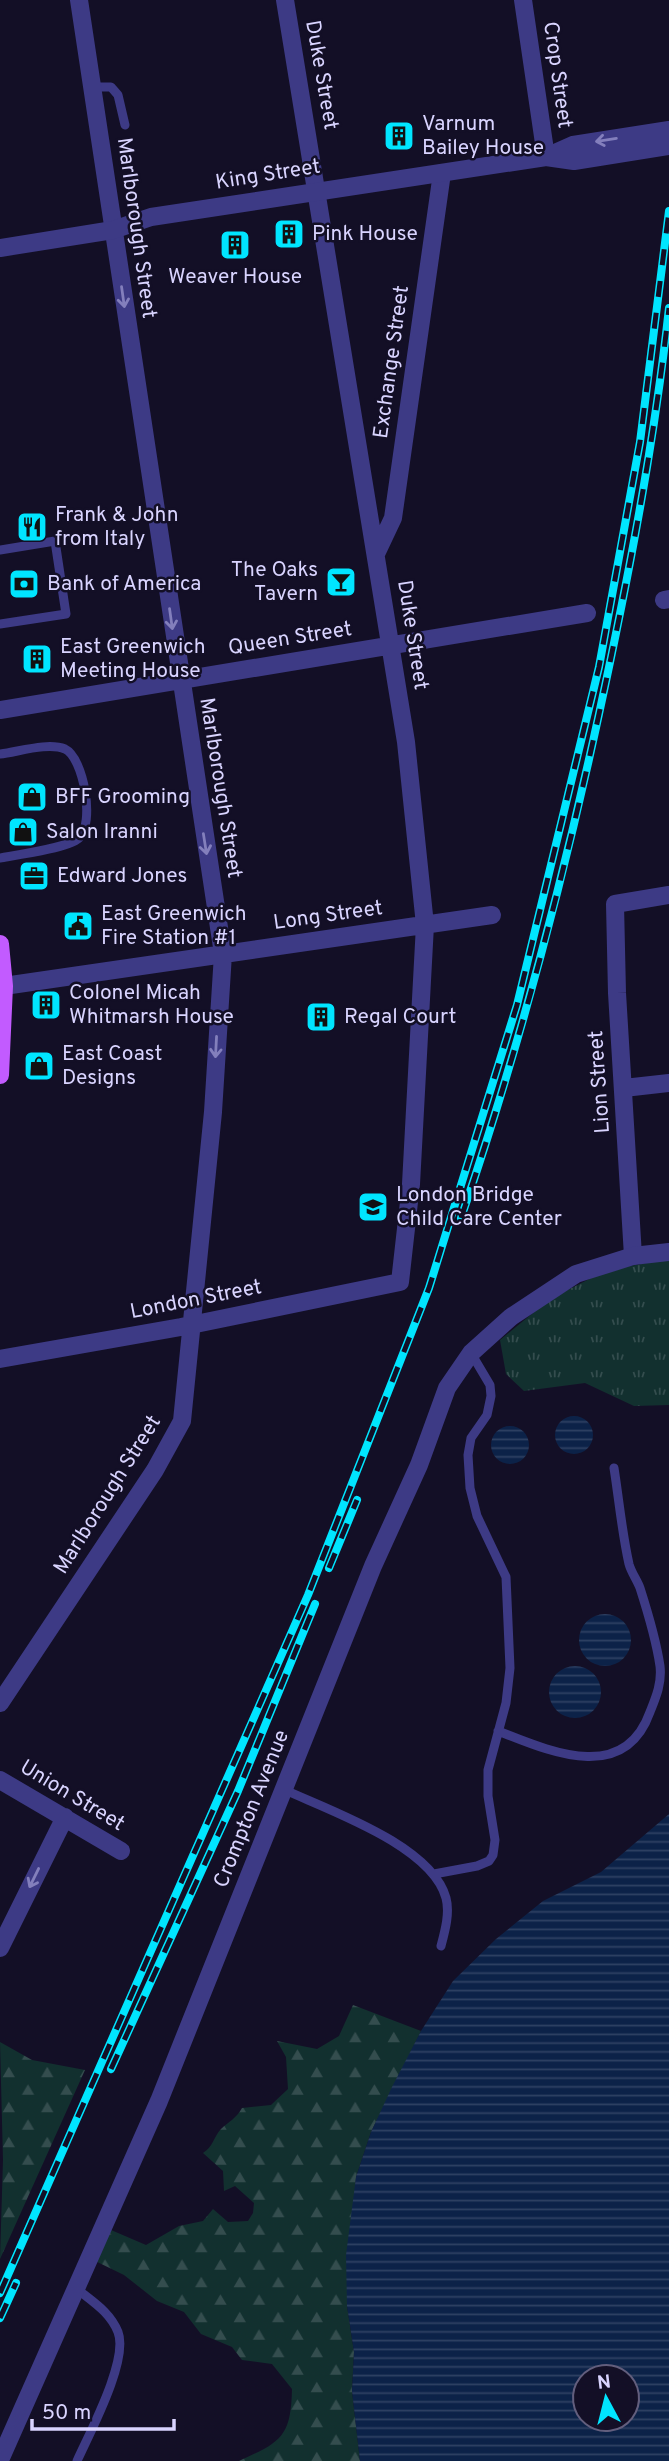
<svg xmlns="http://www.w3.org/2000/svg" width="669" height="2461" font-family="Overpass,sans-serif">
  <defs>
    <pattern id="grass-tufts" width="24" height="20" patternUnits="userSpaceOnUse" patternTransform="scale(1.75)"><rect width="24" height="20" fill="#12302f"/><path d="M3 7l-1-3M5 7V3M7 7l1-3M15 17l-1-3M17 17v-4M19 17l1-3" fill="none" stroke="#344d4e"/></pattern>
    <pattern id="forest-firs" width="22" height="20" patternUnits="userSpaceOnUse" patternTransform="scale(1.75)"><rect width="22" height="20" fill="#12302f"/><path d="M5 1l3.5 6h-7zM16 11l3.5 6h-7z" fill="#344d4e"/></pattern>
    <pattern id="water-rules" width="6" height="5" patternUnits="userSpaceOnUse" patternTransform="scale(1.75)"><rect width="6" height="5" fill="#0c2248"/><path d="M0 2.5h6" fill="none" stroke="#2f4163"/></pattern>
  </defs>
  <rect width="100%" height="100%" fill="#130f26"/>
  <path fill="url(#grass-tufts)" d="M669 1259V1405L634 1406 585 1383 524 1391 506 1374 500 1340 550 1299 607 1270Z"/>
  <path fill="url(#forest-firs)" d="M353 2005 421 2031 371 2132 356 2177 347 2306 354 2352 352 2391 360 2461H239C281 2442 291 2437 292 2389L272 2364 242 2360 232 2347 201 2334 184 2312 157 2301 124 2275 89 2258 104 2227 146 2245 179 2226 203 2221 213 2209 228 2222 248 2221 253 2213 254 2203 235 2186 224 2191 223 2171 203 2153C213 2147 213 2138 221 2129 229 2121 236 2119 242 2108L271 2105 288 2089 286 2057 277 2041 317 2049 339 2036Z
    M0 2042 32 2060 85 2070 0 2259 3 2160Z"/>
  <path fill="url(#water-rules)" fill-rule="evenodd" d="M555 1435a19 19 0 1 1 38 0a19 19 0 1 1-38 0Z
    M491 1445a19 19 0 1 1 38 0a19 19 0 1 1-38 0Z
    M579 1640a26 26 0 1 1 52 0a26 26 0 1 1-52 0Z
    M549 1692a26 26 0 1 1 52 0a26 26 0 1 1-52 0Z
    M669 1814V2461H360L352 2391 354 2352 347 2306 346 2255 356 2177 371 2132 392 2087 421 2031 453 1981 496 1939 543 1901 601 1872ZM585 2377H627V2419H585Z"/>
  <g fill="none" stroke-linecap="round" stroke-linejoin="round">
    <path stroke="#3d3a85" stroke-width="9" d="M92 87H111L118 95 125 125
      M0 550 55 541 66 614 0 624
      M0 754C18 752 48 742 65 749 84 758 95 824 79 838 68 848 17 855 0 858
      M498 1731C549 1751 624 1785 650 1712 656 1697 662 1683 660 1666 656 1639 648 1613 640 1588 637 1580 631 1572 629 1564 622 1533 619 1500 614 1468
      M285 1790C331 1811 432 1846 446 1898 450 1913 445 1931 441 1946
      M434 1874 477 1866 489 1861 493 1855 495 1840 488 1796V1770L506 1703 510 1668 506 1577 477 1516 470 1488 468 1455 471 1438 487 1415 491 1396 490 1385 471 1353
      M77 2289C93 2302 110 2312 118 2332 129 2360 89 2434 77 2461"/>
    <path stroke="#3d3a85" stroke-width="18" d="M523 0 546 157
      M376 554 393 518 442 173
      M664 600 669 599
      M0 710 587 613
      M4 986 492 915
      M624 1088 669 1083
      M633 1256 617 993 615 904 669 895
      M0 1359 181 1327 400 1282 411 1184 425 925 406 742 285 0
      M0 1703 155 1470 182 1421 213 1112 223 954 79 0
      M0 1780 121 1851
      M0 1948 65 1817"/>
    <path stroke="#3d3a85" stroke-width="18" d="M546 157 573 145 669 130
      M0 248 113 230 151 217 546 157 574 161 669 146
      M0 2460 159 2101 373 1566 419 1465 447 1388 471 1353 511 1317 576 1274 633 1256 669 1252"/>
    <path stroke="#c25bff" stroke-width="18" d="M0 944 4 986 0 1075"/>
    <g stroke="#00e5ff" stroke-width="8">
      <path id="rail" d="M461 1218C518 1052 562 885 599 714 628 580 654 445 669 308
        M329 1568 357 1500
        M111 2069 238 1791 315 1604
        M0 2293 308 1595 429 1288 517 1005 599 667 640 442 669 211
        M0 2318 16 2283"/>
    </g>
    <use href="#rail" stroke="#130f26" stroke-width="5" stroke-dasharray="16" stroke-linecap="butt"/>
  </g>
  <defs><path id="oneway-shaft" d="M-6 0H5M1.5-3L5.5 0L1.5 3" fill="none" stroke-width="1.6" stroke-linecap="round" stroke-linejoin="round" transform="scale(1.75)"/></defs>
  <g stroke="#837fbc">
    <use href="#oneway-shaft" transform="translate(606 140) rotate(171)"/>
    <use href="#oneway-shaft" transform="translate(123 297) rotate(82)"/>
    <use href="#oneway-shaft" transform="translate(171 619) rotate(82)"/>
    <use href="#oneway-shaft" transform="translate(205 844) rotate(81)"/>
    <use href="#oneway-shaft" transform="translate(216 1047) rotate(93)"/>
    <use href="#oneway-shaft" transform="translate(34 1878) rotate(116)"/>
  </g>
  <defs>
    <g id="building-square" transform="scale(1.575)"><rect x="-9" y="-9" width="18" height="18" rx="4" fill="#00e5ff" stroke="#130f26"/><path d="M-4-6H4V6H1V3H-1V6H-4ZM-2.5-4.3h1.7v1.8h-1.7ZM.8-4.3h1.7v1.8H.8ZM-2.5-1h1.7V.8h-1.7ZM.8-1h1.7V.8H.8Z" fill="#111"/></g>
    <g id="restaurant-square" transform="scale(1.575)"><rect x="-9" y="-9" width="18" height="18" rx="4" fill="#00e5ff" stroke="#130f26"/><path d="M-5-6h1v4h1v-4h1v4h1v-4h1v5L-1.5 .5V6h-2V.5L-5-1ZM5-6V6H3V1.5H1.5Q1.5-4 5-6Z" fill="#111"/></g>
    <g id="bar-square" transform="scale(1.575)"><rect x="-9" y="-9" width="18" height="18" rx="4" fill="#00e5ff" stroke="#130f26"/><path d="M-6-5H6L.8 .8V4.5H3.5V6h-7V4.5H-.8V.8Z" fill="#111"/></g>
    <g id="bank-square" transform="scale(1.575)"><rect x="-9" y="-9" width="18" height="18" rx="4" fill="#00e5ff" stroke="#130f26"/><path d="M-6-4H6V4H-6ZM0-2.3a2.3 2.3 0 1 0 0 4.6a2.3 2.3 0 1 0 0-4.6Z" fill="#111"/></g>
    <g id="shop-square" transform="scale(1.575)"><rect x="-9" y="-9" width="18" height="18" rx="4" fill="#00e5ff" stroke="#130f26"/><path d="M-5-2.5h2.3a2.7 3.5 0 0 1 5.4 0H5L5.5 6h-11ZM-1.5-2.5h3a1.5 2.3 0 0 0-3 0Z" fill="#111"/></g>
    <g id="office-square" transform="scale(1.575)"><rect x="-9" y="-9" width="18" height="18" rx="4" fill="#00e5ff" stroke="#130f26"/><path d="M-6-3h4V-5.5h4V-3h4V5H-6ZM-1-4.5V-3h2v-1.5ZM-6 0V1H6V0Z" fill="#111"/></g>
    <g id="civic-square" transform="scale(1.575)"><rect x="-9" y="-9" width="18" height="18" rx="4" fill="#00e5ff" stroke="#130f26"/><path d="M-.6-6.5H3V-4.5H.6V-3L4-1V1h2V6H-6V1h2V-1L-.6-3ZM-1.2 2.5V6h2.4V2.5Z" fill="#111"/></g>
    <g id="school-square" transform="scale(1.575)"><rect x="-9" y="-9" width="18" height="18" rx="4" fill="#00e5ff" stroke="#130f26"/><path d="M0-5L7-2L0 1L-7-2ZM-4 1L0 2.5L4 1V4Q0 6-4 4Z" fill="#111"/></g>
  </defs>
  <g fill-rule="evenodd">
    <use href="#building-square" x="399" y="136"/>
    <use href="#building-square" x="289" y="234"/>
    <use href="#building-square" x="235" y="245"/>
    <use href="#restaurant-square" x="32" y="527"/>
    <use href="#bar-square" x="341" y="582"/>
    <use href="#bank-square" x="24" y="584"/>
    <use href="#building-square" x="37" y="659"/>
    <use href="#shop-square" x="32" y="797"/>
    <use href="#shop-square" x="23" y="832"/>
    <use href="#office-square" x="34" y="876"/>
    <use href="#civic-square" x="78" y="926"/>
    <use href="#building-square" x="46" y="1005"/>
    <use href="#building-square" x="321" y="1017"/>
    <use href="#shop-square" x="39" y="1066"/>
    <use href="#school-square" x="373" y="1207"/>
  </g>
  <g text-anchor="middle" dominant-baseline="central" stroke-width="5" stroke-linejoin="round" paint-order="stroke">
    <g font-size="21" fill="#d9d4ff" stroke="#130f26">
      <text transform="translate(321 75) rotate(80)">Duke Street</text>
      <text transform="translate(557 75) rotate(82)">Crop Street</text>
      <text transform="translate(268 175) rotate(-9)">King Street</text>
      <text transform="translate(136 228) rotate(82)">Marlborough Street</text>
      <text transform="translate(392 362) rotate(-82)">Exchange Street</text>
      <text transform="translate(412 635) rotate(81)">Duke Street</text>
      <text transform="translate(290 639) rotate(-9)">Queen Street</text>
      <text transform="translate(220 788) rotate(81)">Marlborough Street</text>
      <text transform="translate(328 916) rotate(-8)">Long Street</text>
      <text transform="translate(600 1082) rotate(-94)">Lion Street</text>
      <text transform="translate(196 1300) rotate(-11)">London Street</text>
      <text transform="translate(108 1495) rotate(-58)">Marlborough Street</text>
      <text transform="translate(72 1796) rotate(31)">Union Street</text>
      <text transform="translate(252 1809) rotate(-68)">Crompton Avenue</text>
    </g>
    <g font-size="21" fill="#d9d4ff" stroke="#130f26" text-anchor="start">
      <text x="422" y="124">Varnum<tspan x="422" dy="24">Bailey House</tspan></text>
      <text x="312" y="234">Pink House</text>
      <text x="235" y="277" text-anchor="middle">Weaver House</text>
      <text x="55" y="515">Frank &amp; John<tspan x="55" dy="24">from Italy</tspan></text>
      <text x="318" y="570" text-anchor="end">The Oaks<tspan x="318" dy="24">Tavern</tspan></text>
      <text x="47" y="584">Bank of America</text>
      <text x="60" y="647">East Greenwich<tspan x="60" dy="24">Meeting House</tspan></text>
      <text x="55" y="797">BFF Grooming</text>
      <text x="46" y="832">Salon Iranni</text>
      <text x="57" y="876">Edward Jones</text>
      <text x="101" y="914">East Greenwich<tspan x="101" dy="24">Fire Station #1</tspan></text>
      <text x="69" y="993">Colonel Micah<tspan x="69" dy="24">Whitmarsh House</tspan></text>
      <text x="344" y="1017">Regal Court</text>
      <text x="62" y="1054">East Coast<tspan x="62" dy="24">Designs</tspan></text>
      <text x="396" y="1195">London Bridge<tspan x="396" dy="24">Child Care Center</tspan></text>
    </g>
  </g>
  <g transform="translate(606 2398) rotate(353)"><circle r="33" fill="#130f26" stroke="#625e7d" stroke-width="2"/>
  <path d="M0-5L12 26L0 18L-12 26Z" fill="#00e5ff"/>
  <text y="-10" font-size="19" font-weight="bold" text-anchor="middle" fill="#d9d4ff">N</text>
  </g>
  <path d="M32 2419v10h142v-10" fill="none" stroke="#d9d4ff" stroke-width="3.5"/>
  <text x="42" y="2419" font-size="21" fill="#d9d4ff" stroke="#130f26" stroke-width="5" paint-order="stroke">50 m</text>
</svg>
